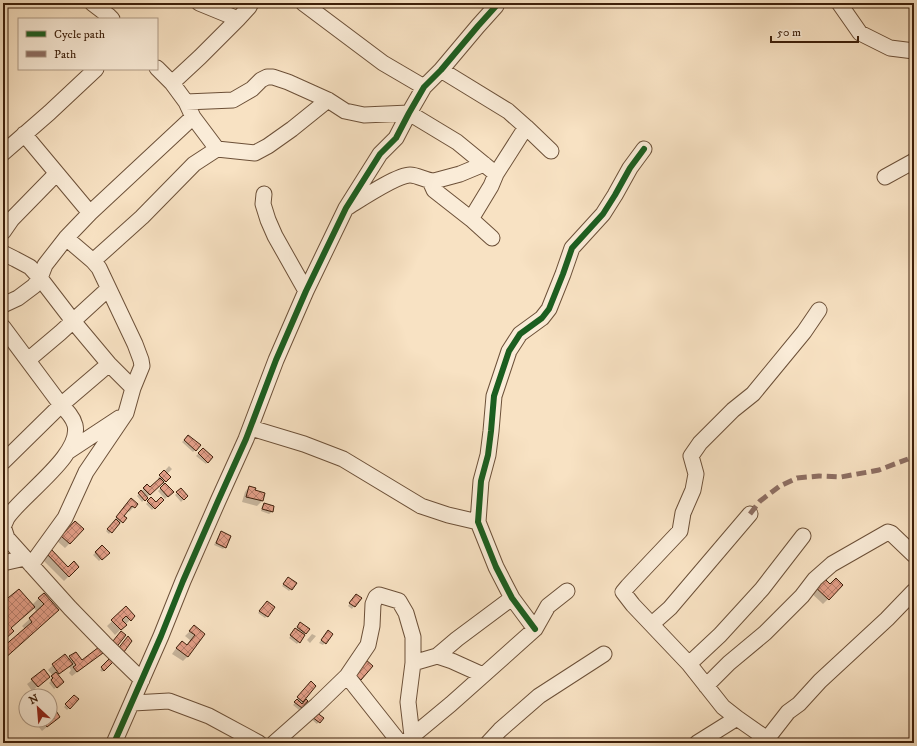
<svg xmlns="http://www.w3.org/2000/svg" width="917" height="746" font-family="'IM FELL DW Pica',serif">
  <defs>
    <pattern id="building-cross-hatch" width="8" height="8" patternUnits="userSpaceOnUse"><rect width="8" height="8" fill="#e29e87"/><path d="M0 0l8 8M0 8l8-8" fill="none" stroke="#b8806d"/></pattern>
  </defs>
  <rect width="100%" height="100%" fill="#f8e2c3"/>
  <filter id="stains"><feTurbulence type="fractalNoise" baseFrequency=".005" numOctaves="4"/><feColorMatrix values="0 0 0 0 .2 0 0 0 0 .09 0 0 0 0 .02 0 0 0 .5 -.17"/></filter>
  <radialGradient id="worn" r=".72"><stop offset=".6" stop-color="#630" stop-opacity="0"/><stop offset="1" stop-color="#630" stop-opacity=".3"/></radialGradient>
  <path fill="#0003" d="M188 436 199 446 193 452 182 442Z
    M203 449 212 457 206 464 196 456Z
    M169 466 172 469 167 474 170 477 164 483 172 492 165 499 158 491 164 485 162 483 142 502 137 496 147 485 150 488 159 480 158 478Z
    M249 487 262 501 257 506 242 502 245 492Z
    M181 489 187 496 181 502 175 495Z
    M151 499 156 503 162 500 152 510 146 504Z
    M126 504H137L129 512 127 510 123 516 125 518 117 527 116 526 109 534 106 531 113 524 112 523Z
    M264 504 272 512 269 514 261 511 262 506Z
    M70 527V543L65 548 57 541Z
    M222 532 225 547 223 549 214 545 219 535Z
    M102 546 108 553 99 561 93 555Z
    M50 549 68 568 78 567 64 581 41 558Z
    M286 581 291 589 289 591 282 586Z
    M842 585 823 604 808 590 830 586Z
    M354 597 360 598 352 609 348 606Z
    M39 598 58 610 3 659V649L25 629 22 626 37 612 33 607 10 628 13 631 3 641V604L32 605Z
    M267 602V616L265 618 258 613Z
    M126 608 134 616 115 635 107 626Z
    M298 626 306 633 297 644 289 638Z
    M194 627 204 634 188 656 183 661 172 654 177 647 187 645 190 640 185 636Z
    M326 633 332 634 323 645 319 643Z
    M312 634 316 636 310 643 307 640Z
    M75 653 82 662 97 657 72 676 69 673 71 670 69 667 58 675 61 684 54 689 49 683 51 681 49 677 32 691 27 684 44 671 50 679 53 676 48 670 53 665 68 659Z
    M110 660 112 662 102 672 100 670Z
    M311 683 304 699 307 701 299 710 293 705 297 701 296 700Z
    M33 692 36 696H28Z
    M74 696 78 699 67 710 64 707Z
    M26 697V706L22 701Z
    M50 710 54 721 42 731 33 720H50Z
    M316 713 322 718 317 724 311 719Z"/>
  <path fill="url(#building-cross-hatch)" stroke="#3d1f0a" d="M188 435 201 445 196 451 184 440Z
    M203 448 213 457 208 463 198 453Z
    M164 470 171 477 166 482 159 475Z
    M160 478 164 482 150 495 143 488 147 484 150 487Z
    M165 483 174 492 168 497 160 488Z
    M249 486 256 488 255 490 265 493 263 501 246 497Z
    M181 488 188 496 184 500 176 492Z
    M141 490 148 498 145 501 138 493Z
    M151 497 156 502 161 497 164 500 155 509 147 501Z
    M131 498 138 504 135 508 132 506 124 516 127 518 123 523 116 517Z
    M264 503 274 506 273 512 262 509Z
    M116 519 120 523 112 533 107 529Z
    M75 521 84 529 70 544 61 536Z
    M221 531 231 536 226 548 216 543Z
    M102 545 110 553 102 560 95 552Z
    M50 548 68 567 74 561 79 567 69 577 45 552Z
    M821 575 830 584 836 578 843 585 829 600 812 584Z
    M288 577 297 583 292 590 283 584Z
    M19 589 35 607 11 628 14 631 3 641V602Z
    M44 593 59 610 3 660V647L32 622 29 618 44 604 38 598Z
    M356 594 362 598 355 607 349 603Z
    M267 601 275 607 268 617 259 611Z
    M126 606 135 616 131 621 126 616 122 620 127 625 121 630 111 620Z
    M300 622 310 629 306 634 297 627Z
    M194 625 205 634 188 657 176 648 182 641 187 645 195 635 189 631Z
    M295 628 305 635 300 643 290 635Z
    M328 630 333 634 326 644 321 640Z
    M121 631 126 635 115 649 117 650 128 636 132 641 121 656 109 646Z
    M99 647 103 653 77 672 73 667 76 665 69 656 76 652 82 660Z
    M65 654 73 664 59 674 52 664Z
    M110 658 113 662 104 671 101 667Z
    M365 659 373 666 361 680 353 673Z
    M44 669 50 677 38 687 31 679Z
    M56 672 64 682 57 688 51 680 53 678 51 676Z
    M311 681 316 686 303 702 297 697Z
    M74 695 79 699 70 709 65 704Z
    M297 699 302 704 306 699 308 701 302 708 294 702Z
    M53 706 60 717 47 727 42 720H50V709Z
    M316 712 324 718 320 723 312 717Z"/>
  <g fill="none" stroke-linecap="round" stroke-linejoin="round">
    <g stroke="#6c5038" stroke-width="17">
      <path id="minor" d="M92 3 109 16 112 19
        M199 3 238 19
        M303 3 383 63 424 87
        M839 3 860 33 890 48 914 51
        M157 68 172 83 186 102 193 117 217 149
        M441 70 508 111 526 127 551 151
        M172 83 200 57 238 19 249 7 251 3
        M186 102 233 100 252 89 261 80 267 77H273L288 82 328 100 345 111 364 115 409 113 457 142 496 174
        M24 134 90 213
        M3 153 49 113 96 69
        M885 177 914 161
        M430 181 434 190 471 219 492 238
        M264 194 263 204 268 220 275 236 306 291
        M348 207C361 199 397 175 410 175 418 175 426 181 434 181L460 174 484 164
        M471 219 491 186 496 174 526 127
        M3 232 12 219 56 174
        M3 253 15 259 30 267 40 278 73 321 109 364 133 388
        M93 261 142 217 194 164 217 149 255 153 268 146 292 129 328 100
        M3 305 18 298 34 286 40 278 45 265 66 238 90 213 193 117
        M3 327 61 405C67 411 73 417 75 425 82 455 23 494 7 518 6 520 5 524 3 526L7 538 70 608 104 643 142 680
        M28 360 60 333 108 289
        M251 428 304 444 343 459 421 506 448 515 478 522
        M69 451 119 418
        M3 462 61 405 109 364
        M3 563 25 558
        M31 565 65 518 86 472 126 413 133 388 142 366 141 360 135 344 99 268 93 261 66 238
        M652 624 670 608 750 514
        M535 629 512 598 496 567 478 522 481 481 488 455 491 431 494 396 509 351 520 334 542 318 549 309 563 274 572 248 603 214 615 195 630 168 644 149
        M437 656 452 661 483 675
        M413 663 437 656 457 639 512 598
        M689 664 720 635 762 589 803 536
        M347 676 400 743
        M706 686 729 663 765 633 802 596 815 579 832 564 888 532 891 533 914 555
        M133 703 169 701 209 716 259 743
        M737 718 723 707 689 664 633 605 623 592 628 586 680 531 683 513 693 490 696 474 691 456 700 443 733 410 753 394 804 332 819 310
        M114 743 161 636 183 581 218 501 246 439 276 360 306 291 346 208 380 154 396 138 409 113 424 87 441 70 478 26 496 6
        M274 743 317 705 347 676 368 645 372 626 373 604 376 597 379 595 399 601 406 613 413 637V663L408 702 412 736
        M404 743 451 704 535 629 548 606 567 591
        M488 743 500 730 539 696 604 654
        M697 743 737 718 767 739 788 712 799 704 820 681 887 619 914 591"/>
    </g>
    <use href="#minor" stroke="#faecd8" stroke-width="15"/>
    <path stroke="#8d6e63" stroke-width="5" stroke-dasharray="10 5" stroke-linecap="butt" d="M750 514 760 501 780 486 797 478 819 476 841 477 879 470 908 459"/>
    <g stroke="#faecd8" stroke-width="8">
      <path id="cycleway" d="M535 629 512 598 496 567 478 522 481 481 488 455 491 431 494 396 509 351 520 334 542 318 549 309 563 274 572 248 603 214 615 195 630 168 644 149
        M114 743 161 636 183 581 218 501 246 439 276 360 306 291 346 208 380 154 396 138 409 113 424 87 441 70 478 26 496 6"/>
    </g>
    <use href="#cycleway" stroke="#1b5e20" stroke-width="6"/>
  </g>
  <rect width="917" height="746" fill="none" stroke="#f8e2c3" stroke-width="16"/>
  <rect x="4" y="4" width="909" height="738" fill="none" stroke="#3d1f0a" stroke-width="2"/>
  <rect x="8" y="8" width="901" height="730" fill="none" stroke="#3d1f0a"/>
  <rect x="18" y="18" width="140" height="52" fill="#faecd8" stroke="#ae9a86"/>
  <rect x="26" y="31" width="20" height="6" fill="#1b5e20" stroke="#ae9a86"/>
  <text x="54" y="38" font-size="12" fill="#3d1f0a">Cycle path</text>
  <rect x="26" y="51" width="20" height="6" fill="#8d6e63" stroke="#ae9a86"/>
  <text x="54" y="58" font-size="12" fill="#3d1f0a">Path</text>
  <g transform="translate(38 708) rotate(334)"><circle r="19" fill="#faecd8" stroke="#ae9a86"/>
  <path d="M0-3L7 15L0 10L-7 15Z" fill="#8f2418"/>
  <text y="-6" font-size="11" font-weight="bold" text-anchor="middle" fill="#3d1f0a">N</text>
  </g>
  <path d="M771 36v6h87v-6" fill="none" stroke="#3d1f0a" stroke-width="2"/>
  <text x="777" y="36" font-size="12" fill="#3d1f0a" stroke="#faecd8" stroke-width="3" paint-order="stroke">50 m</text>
  <rect width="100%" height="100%" filter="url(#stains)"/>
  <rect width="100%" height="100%" fill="url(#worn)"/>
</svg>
